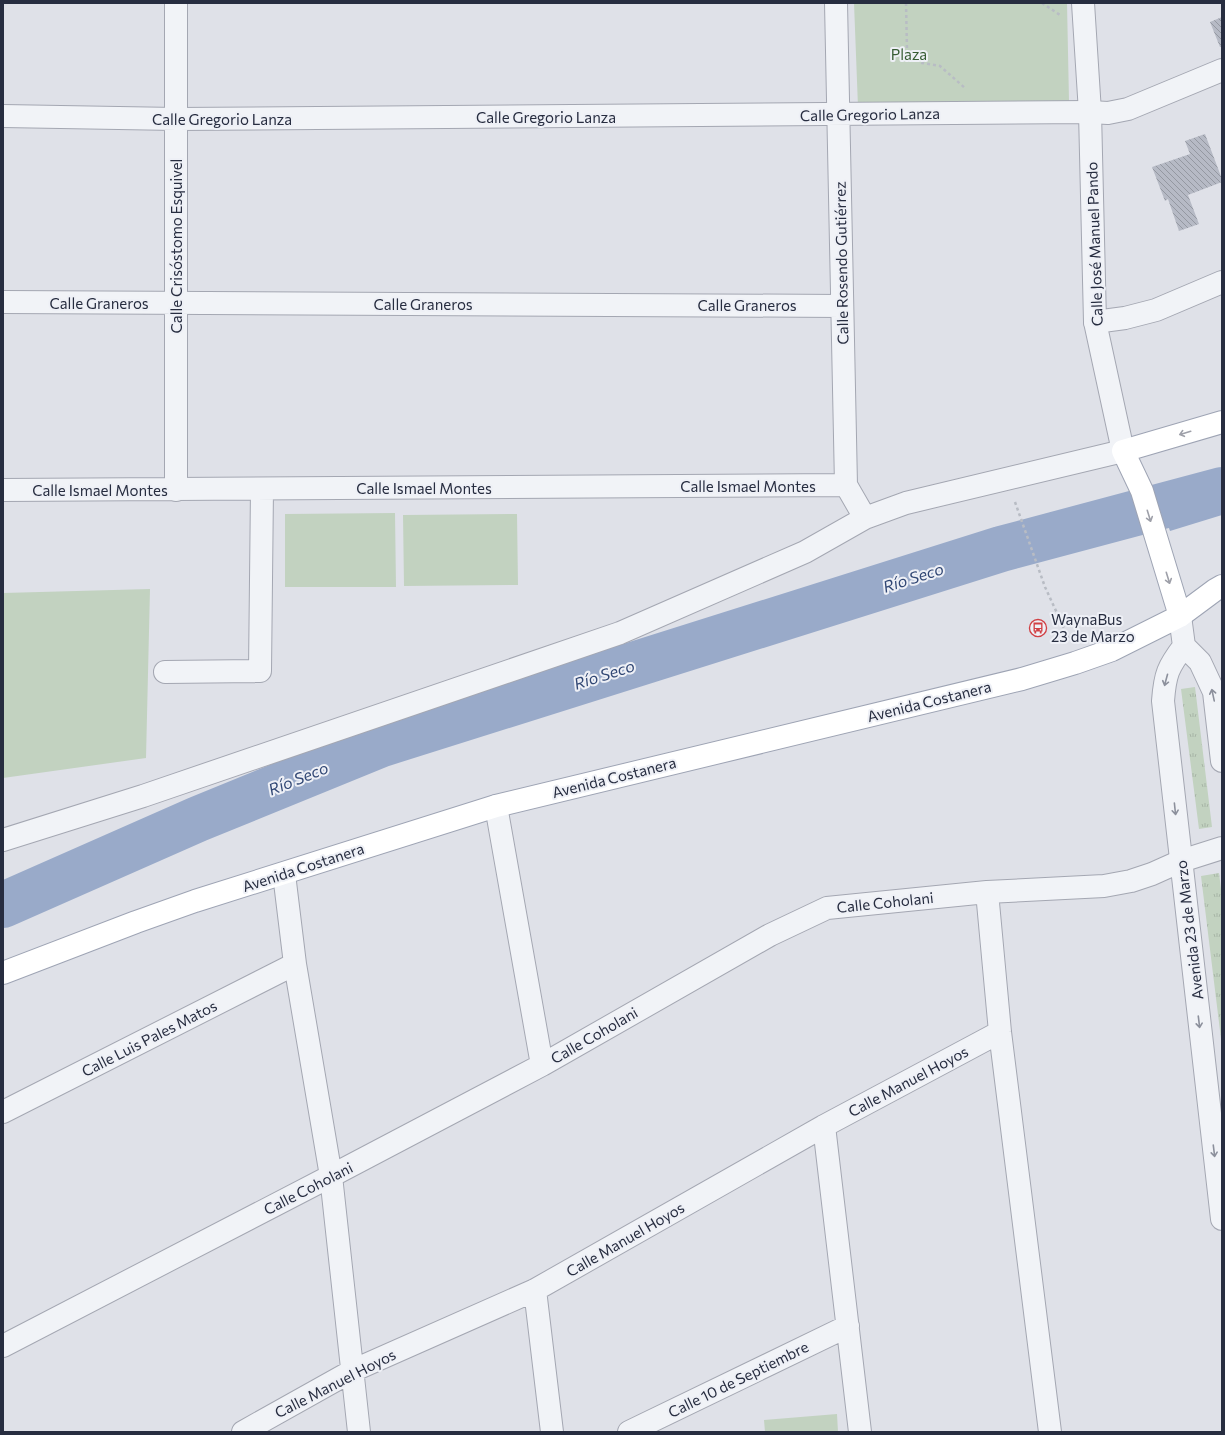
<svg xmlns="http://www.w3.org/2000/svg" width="1225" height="1435" font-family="Commissioner,sans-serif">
  <defs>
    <pattern id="grass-tufts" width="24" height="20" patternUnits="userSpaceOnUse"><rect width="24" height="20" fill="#c2d2c0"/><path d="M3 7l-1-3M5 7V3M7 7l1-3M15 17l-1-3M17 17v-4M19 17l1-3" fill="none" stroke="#a7b5a6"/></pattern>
    <pattern id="building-back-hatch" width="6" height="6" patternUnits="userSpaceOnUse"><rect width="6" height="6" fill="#b6bac5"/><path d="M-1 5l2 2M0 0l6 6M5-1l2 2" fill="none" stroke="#9498a1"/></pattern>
  </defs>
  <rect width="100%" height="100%" fill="#dfe1e8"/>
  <path fill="url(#grass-tufts)" d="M1195 687 1212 827 1199 829 1181 689Z
    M1219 873 1222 897V1047L1201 876Z"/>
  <path fill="#c2d2c0" d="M854 3H1067L1069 101 858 107Z
    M395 513 396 587H285V514Z
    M517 514 518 585 404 586 403 515Z
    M150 589 146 758 3 778V593Z
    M837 1414 838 1432H765L764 1420Z"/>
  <path fill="#99aac9" d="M1222 470V515L1170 531 1156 491Z"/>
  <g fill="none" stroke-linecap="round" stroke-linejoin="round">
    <path stroke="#99aac9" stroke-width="46" d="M3 905 198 819 382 744 1001 549 1222 490"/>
  </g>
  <path fill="url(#building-back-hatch)" d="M1222 17V47H1220L1210 22Z
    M1205 134 1222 179V182L1188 195 1199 224 1179 231 1168 199 1165 201 1152 167 1190 154 1185 141Z"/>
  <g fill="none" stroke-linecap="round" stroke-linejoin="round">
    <g stroke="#a4a7b2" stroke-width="24">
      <path id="minor" d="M176 3V490
        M836 3 846 485 865 518
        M3 116 176 119 1090 112 1108 113 1128 109 1222 70
        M3 302 842 306
        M1095 322 1125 318 1156 310 1222 282
        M3 490 846 485
        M165 672 260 671 262 489
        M496 806 542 1065
        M3 840 143 796 620 633 805 552 865 518 906 503 1123 451
        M284 874 295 964 331 1176 359 1432
        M987 892 1000 1032 1050 1432
        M3 1112 295 964
        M824 1126 860 1432
        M535 1290 552 1432
        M3 1346 331 1176 542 1065 770 935 827 908 987 892 1104 886 1131 881 1152 874 1181 861 1222 848
        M243 1432 352 1371 535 1290 824 1126 1000 1032
        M629 1432 848 1326"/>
    </g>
    <g stroke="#a4a7b2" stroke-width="24">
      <path id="tertiary" d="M1083 3 1090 112 1095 322 1123 451
        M1180 616 1184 646 1200 662 1214 692 1222 761
        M1184 646C1168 667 1165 674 1163 701L1222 1219"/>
    </g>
    <g stroke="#9ea4b4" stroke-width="24">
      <path id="primary" d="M1180 616 1142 491 1123 451 1222 422
        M3 973 136 922 195 901 496 806 1022 679 1075 663 1112 650 1180 616 1215 590 1222 586"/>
    </g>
    <path stroke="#b8bcc4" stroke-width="2.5" stroke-dasharray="3 3" stroke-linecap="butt" d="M906 3 907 50 922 63 940 66 965 88
      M1042 3 1060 15
      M1015 502 1045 587 1069 639"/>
    <use href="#minor" stroke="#f1f3f7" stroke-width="22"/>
    <use href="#tertiary" stroke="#f1f3f7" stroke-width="22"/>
    <use href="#primary" stroke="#fff" stroke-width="22"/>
  </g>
  <defs><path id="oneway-shaft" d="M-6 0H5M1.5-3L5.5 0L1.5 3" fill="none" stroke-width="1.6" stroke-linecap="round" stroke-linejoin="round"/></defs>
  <g stroke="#9ea0a9">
    <use href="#oneway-shaft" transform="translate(1185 433) rotate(163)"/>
    <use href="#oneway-shaft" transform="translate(1149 516) rotate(73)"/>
    <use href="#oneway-shaft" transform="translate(1168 578) rotate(73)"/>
  </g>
  <g stroke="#8c909c">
    <use href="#oneway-shaft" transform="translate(1166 680) rotate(105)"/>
    <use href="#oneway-shaft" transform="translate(1213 695) rotate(-102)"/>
    <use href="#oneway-shaft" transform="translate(1175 809) rotate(84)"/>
    <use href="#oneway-shaft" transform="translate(1199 1022) rotate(83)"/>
    <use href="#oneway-shaft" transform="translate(1214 1151) rotate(83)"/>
  </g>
  <defs>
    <g id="bus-ring" transform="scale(0.9)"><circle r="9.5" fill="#eef0f6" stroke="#d14044" stroke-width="1.5"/><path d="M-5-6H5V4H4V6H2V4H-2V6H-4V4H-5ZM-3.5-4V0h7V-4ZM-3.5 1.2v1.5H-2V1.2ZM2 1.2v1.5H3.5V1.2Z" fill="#d14044"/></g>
  </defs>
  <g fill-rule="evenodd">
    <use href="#bus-ring" x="1038" y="628"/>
  </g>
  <g text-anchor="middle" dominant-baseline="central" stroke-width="4" stroke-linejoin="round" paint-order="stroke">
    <g font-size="15" fill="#375c34" stroke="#eef0f6">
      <text x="909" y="54">Plaza</text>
    </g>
    <g font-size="15" fill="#272d40" stroke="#eef0f6">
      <text transform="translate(870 114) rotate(-1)">Calle Gregorio Lanza</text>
      <text x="546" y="117">Calle Gregorio Lanza</text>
      <text x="222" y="119">Calle Gregorio Lanza</text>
      <text transform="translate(1094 244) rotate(-92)">Calle José Manuel Pando</text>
      <text transform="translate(176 246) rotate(-90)">Calle Crisóstomo Esquivel</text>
      <text transform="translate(841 263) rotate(-91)">Calle Rosendo Gutiérrez</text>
      <text x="99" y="303">Calle Graneros</text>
      <text x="423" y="304">Calle Graneros</text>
      <text x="747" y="305">Calle Graneros</text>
      <text x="748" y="486">Calle Ismael Montes</text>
      <text x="424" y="488">Calle Ismael Montes</text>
      <text x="100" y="490">Calle Ismael Montes</text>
      <text transform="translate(929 701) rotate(-14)">Avenida Costanera</text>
      <text transform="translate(614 777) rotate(-14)">Avenida Costanera</text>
      <text transform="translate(303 867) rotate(-18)">Avenida Costanera</text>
      <text transform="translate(885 902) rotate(-6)">Calle Coholani</text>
      <text transform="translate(1189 930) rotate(-97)">Avenida 23 de Marzo</text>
      <text transform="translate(594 1035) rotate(-30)">Calle Coholani</text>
      <text transform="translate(149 1038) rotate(-27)">Calle Luis Pales Matos</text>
      <text transform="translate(908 1081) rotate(-28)">Calle Manuel Hoyos</text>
      <text transform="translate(308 1188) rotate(-27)">Calle Coholani</text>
      <text transform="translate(625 1239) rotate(-30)">Calle Manuel Hoyos</text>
      <text transform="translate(738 1379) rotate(-26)">Calle 10 de Septiembre</text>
      <text transform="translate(335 1383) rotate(-27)">Calle Manuel Hoyos</text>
    </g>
    <g font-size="15" fill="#272d40" stroke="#eef0f6" text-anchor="start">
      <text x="1051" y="619">WaynaBus<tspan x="1051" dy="17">23 de Marzo</tspan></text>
    </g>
    <g font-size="16" font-style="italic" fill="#314774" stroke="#eef0f6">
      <text transform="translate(913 577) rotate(-18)">Río Seco</text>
      <text transform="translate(604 674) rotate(-18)">Río Seco</text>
      <text transform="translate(298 778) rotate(-22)">Río Seco</text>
    </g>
  </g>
  <rect width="1225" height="1435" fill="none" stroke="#272d40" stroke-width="8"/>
</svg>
